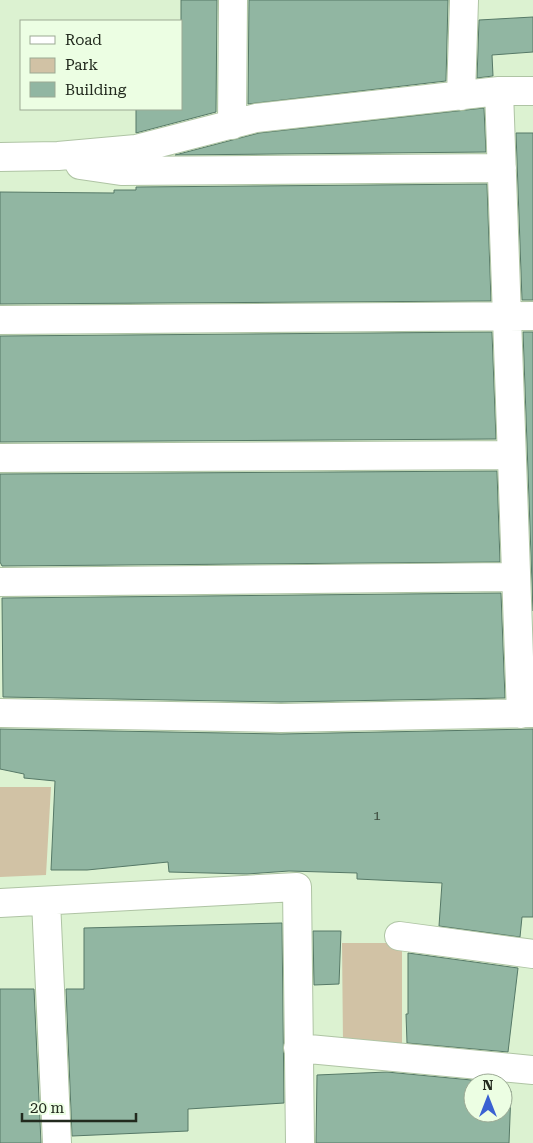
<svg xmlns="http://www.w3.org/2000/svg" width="533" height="1143" font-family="'Roboto Serif',serif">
  <rect width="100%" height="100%" fill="#dcf2d1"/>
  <path fill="#d1c2a5" d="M0 787H51L46 875 0 877Z
    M342 943H402V1052L343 1044Z"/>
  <path fill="#91b6a2" stroke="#567967" d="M181 0H217L216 112 136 133V109H181Z
    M249 0H448L446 81 248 104Z
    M533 17V52L492 55 493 76 477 78 479 20Z
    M484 108 486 152 175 155 259 133Z
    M516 133H533V300H522Z
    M487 184 491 301 0 304V192L114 193V190H136V187Z
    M492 332 496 439 0 442V336Z
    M523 332H533V611Z
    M497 471 500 562 2 566 0 562V474Z
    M501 593 505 698 281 702 3 697 2 598Z
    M0 729 281 734 533 729V917H522L520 937 439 926 442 883 357 879V873L289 871 247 874 169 872 168 862 87 870H51L55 781 24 778V774L0 769Z
    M282 923 284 1103 188 1109V1131L72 1136 66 989H84V928Z
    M313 931H341L339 984 314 985Z
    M408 953 518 968 508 1052 407 1043 406 1014H408Z
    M0 989H34L41 1143H0Z
    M387 1072 503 1083H473V1113H503V1090L511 1091 509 1143H316L317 1075Z"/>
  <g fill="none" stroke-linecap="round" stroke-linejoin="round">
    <g stroke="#afc4a4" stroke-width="30">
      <path id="minor" d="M499 91 521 714
        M461 96 464 0
        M232 125 233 0
        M0 157 58 156 136 149 256 118 499 91H533
        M80 165 121 171 502 168
        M0 320 533 316
        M0 458 511 455
        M0 582 516 577
        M0 713 281 718 533 713
        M46 901 57 1143
        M0 903 297 887 300 1143
        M399 936 533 954
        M298 1048 533 1070"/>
    </g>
    <use href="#minor" stroke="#fff" stroke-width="28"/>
  </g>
  <g text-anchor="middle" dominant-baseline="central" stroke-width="4" stroke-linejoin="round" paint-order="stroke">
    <g font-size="14" fill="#3e4d3f">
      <text x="377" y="815">1</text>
    </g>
  </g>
  <rect x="20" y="20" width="162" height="90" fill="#ecfee3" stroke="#9ba994"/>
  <rect x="30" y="36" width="25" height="8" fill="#ffffff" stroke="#9ba994"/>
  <text x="65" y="45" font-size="15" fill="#222a1e">Road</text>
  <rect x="30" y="58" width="25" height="15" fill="#d1c2a5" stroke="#9ba994"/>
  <text x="65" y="70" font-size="15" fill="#222a1e">Park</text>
  <rect x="30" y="82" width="25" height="15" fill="#91b6a2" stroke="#9ba994"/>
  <text x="65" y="95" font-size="15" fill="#222a1e">Building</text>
  <g transform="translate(488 1098)"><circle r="24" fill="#ecfee3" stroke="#9ba994"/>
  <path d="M0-4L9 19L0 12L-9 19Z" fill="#3961d2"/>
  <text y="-8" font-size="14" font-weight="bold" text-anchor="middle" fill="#222a1e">N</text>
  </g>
  <path d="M22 1113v8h114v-8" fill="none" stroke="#222a1e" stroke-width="2.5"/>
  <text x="30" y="1113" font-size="15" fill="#222a1e" stroke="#ecfee3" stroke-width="4" paint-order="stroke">20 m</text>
</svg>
